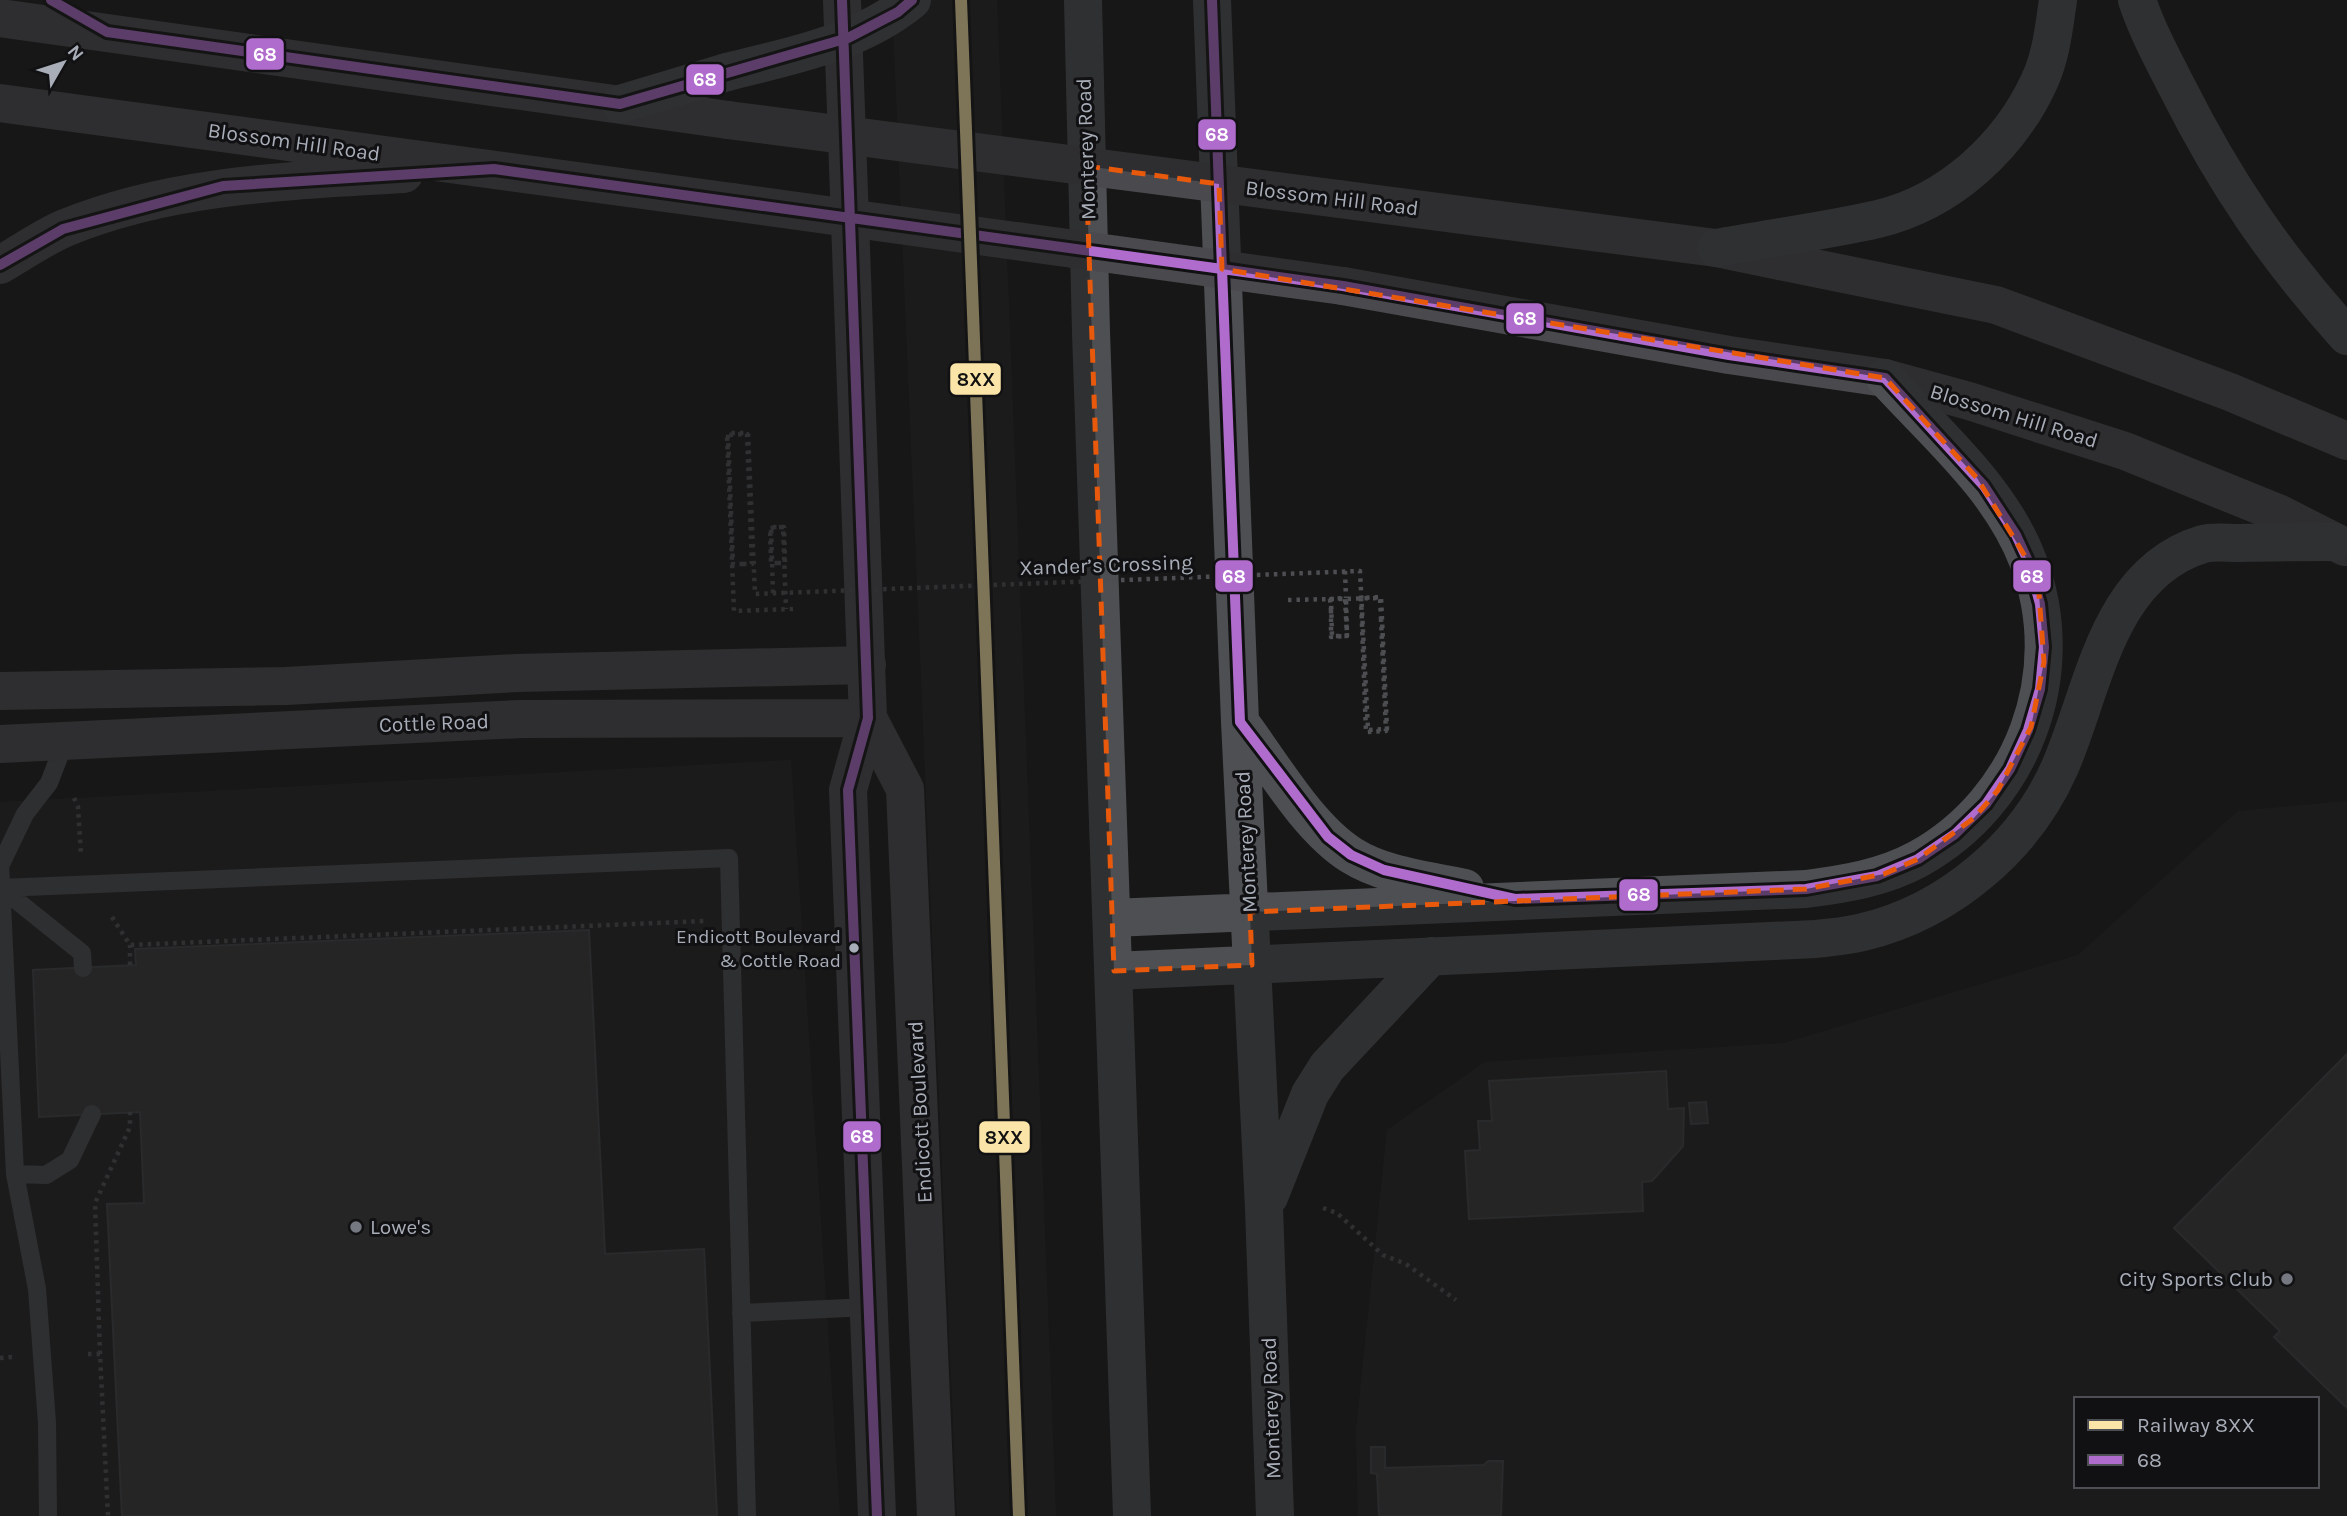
<svg xmlns="http://www.w3.org/2000/svg" width="2347" height="1516" font-family="Karla,sans-serif">
  <rect width="100%" height="100%" fill="#171717"/>
  <path fill="#212123" fill-rule="evenodd" d="M892 0H997L1056 1516H957Z
    M791 760 840 1516H0V802Z
    M2347 801V1516H1358L1356 1431 1387 1130 1485 1062 1784 1043 2078 955 2238 811ZM2076 1399H2317V1486H2076Z"/>
  <path fill="#353536" stroke="#3f4043" stroke-width="2" d="M589 930 605 1254 704 1249 717 1516H122L107 1204 144 1203 140 1112 39 1117 33 970 136 965 135 949Z
    M2347 1054V1408L2274 1337 2280 1331 2174 1228Z
    M1666 1071 1668 1109 1684 1108 1683 1146 1652 1181 1642 1182 1643 1211 1469 1219 1465 1151 1480 1150 1478 1121H1492L1489 1081Z
    M1706 1102 1708 1123 1691 1124 1689 1103Z
    M1371 1447H1385V1468L1484 1465 1488 1461H1503L1501 1516H1379L1377 1474 1371 1473Z"/>
  <g fill="none" stroke-linecap="round" stroke-linejoin="round">
    <path stroke="#4d4e52" stroke-width="4.5" stroke-dasharray="3.5 5" stroke-linecap="butt" d="M778 563H771L770 528 783 527 786 609
      M743 564H752L747 434 727 435 734 611 793 609
      M1345 571 1346 598
      M1330 599 1331 610
      M1288 600 1380 598 1381 619
      M74 798 78 807 81 855
      M112 917 130 945 705 921
      M130 965V945
      M1323 1208 1337 1213 1383 1255 1406 1264 1456 1300
      M88 1354H100L108 1516
      M100 1354 95 1203 130 1127V1112
      M0 1358 13 1357"/>
    <path stroke="#4b4c50" stroke-width="18" d="M0 864 15 1174 37 1289 47 1423 48 1516
      M0 866 25 814 49 783 66 739
      M1 888 729 858 747 1516
      M1 888 82 953 83 968
      M15 1174 46 1175 70 1160 92 1114
      M741 1313 869 1307"/>
    <path stroke="#4a4a4e" stroke-width="38" d="M842 0 868 718 848 790 877 1516
      M0 18 728 120
      M0 103 732 202
      M1339 199 1716 248 1996 305 2230 392 2347 441
      M0 265C21 253 42 238 65 228 172 184 290 181 404 174
      M1343 286 1729 355 1885 378 1969 401 2125 451 2278 513 2345 547
      M0 691 286 686 517 673 867 665
      M868 718 905 789 936 1516
      M0 744 521 719 868 718"/>
    <path stroke="#4d4f52" stroke-width="38" d="M1083 0 1091 332 1132 1516
      M1212 0 1240 722 1264 1208 1275 1516
      M2137 0C2147 30 2162 58 2177 87 2225 183 2275 256 2347 336
      M620 104 727 72
      M1716 248C1770 238 1825 231 1878 219 1949 202 2009 147 2039 82 2051 57 2054 28 2058 0
      M1240 722C1271 763 1307 827 1351 855 1384 876 1428 880 1465 888
      M1112 918 1806 889C1845 884 1883 878 1918 859 2023 801 2071 673 2028 561 2001 489 1936 434 1885 378
      M1114 971 1816 939C1832 937 1848 936 1863 932 1948 912 2025 847 2060 767 2094 689 2107 573 2203 544 2214 541 2228 543 2240 543 2272 542 2303 542 2335 542
      M1269 1197 1310 1094 1327 1067 1431 956"/>
    <path stroke="#4d4e52" stroke-width="4.5" stroke-dasharray="3.5 5" stroke-linecap="butt" d="M743 564H733L728 433H748L755 594 1360 571 1368 730 1387 729 1381 597 1361 598 1366 732 1386 731 1381 619
      M773 593 771 527H784L785 563H778
      M1331 610V637L1347 636 1345 598 1331 599 1332 636H1347L1346 598"/>
    <path stroke="#4a4a4e" stroke-width="38" d="M728 120 1339 199
      M732 202 1343 286"/>
    <path stroke="#4d4f52" stroke-width="38" d="M727 72C791 56 860 43 912 0"/>
    <g stroke="#111113" stroke-width="16">
      <path id="bus-1" d="M51 0 107 32 620 104 848 38 898 12 912 0
        M842 0 868 718 848 790 877 1516
        M1212 0 1222 269
        M0 265 63 229 223 186 494 169 1222 269
        M1222 269 1343 286 1729 355 1885 378 1984 486 2016 535 2028 561 2040 604 2044 647 2040 689 2028 730 2010 769 1986 804 1955 834 1918 859 1877 876 1806 889 1515 899 1384 870 1351 855 1328 837 1240 722Z"/>
    </g>
    <use href="#bus-1" stroke="#b06ccc" stroke-width="10"/>
    <g stroke="#111113" stroke-width="18">
      <path id="rail-1" d="M961 0 1019 1516"/>
    </g>
    <use href="#rail-1" stroke="#fae4a7" stroke-width="12"/>
  </g>
  <path d="M0 0H2347V1516H0ZM1086 166 1219 184 1222 269 1885 378 1977 478 2028 561 2039 594 2044 662 2031 727 1998 790 1974 818 1918 859 1884 874 1806 889 1250 912 1252 965 1114 971Z" fill="#171717" fill-opacity=".55" fill-rule="evenodd"/>
  <path fill="none" stroke="#e8590c" stroke-width="5" stroke-dasharray="14 9" stroke-linejoin="round" d="M1086 166 1219 184 1222 269 1885 378 1977 478 2028 561 2039 594 2044 662 2031 727 1998 790 1974 818 1918 859 1884 874 1806 889 1250 912 1252 965 1114 971Z"/>
  <circle fill="#a8adb8" stroke="#111113" stroke-width="2.5" cx="854" cy="948" r="6"/>
  <g fill="#757880" stroke="#111113" stroke-width="2.5">
    <circle cx="356" cy="1227" r="7"/>
    <circle cx="2287" cy="1279" r="7"/>
  </g>
  <g text-anchor="middle" dominant-baseline="central" stroke-width="6" stroke-linejoin="round" paint-order="stroke">
    <g font-size="19" fill="#a8adb8" stroke="#111113" text-anchor="end">
      <text x="841" y="937">Endicott Boulevard<tspan x="841" dy="24">&amp; Cottle Road</tspan></text>
    </g>
    <g font-size="21" fill="#a8adb8" stroke="#111113">
      <text transform="translate(294 142) rotate(8)">Blossom Hill Road</text>
      <text transform="translate(1086 149) rotate(-92)">Monterey Road</text>
      <text transform="translate(1332 198) rotate(7)">Blossom Hill Road</text>
      <text transform="translate(2014 416) rotate(17)">Blossom Hill Road</text>
      <text transform="translate(1106 565) rotate(-2)">Xander’s Crossing</text>
      <text transform="translate(434 723) rotate(-2)">Cottle Road</text>
      <text transform="translate(1246 842) rotate(-93)">Monterey Road</text>
      <text transform="translate(920 1112) rotate(-93)">Endicott Boulevard</text>
      <text transform="translate(1271 1408) rotate(-92)">Monterey Road</text>
    </g>
    <g font-size="21" fill="#a8adb8" stroke="#111113" text-anchor="start">
      <text x="370" y="1227">Lowe's</text>
      <text x="2273" y="1279" text-anchor="end">City Sports Club</text>
    </g>
  </g>
  <g stroke="#111113" stroke-width="2.5">
    <rect x="245" y="37" width="40" height="34" rx="7" fill="#b06ccc"/>
    <rect x="685" y="63" width="40" height="33" rx="7" fill="#b06ccc"/>
    <rect x="1197" y="118" width="40" height="33" rx="7" fill="#b06ccc"/>
    <rect x="1505" y="302" width="40" height="33" rx="7" fill="#b06ccc"/>
    <rect x="949" y="362" width="53" height="34" rx="7" fill="#fae4a7"/>
    <rect x="1214" y="559" width="40" height="34" rx="7" fill="#b06ccc"/>
    <rect x="2012" y="559" width="40" height="34" rx="7" fill="#b06ccc"/>
    <rect x="1618" y="878" width="41" height="34" rx="7" fill="#b06ccc"/>
    <rect x="842" y="1120" width="40" height="33" rx="7" fill="#b06ccc"/>
    <rect x="978" y="1120" width="53" height="34" rx="7" fill="#fae4a7"/>
  </g>
  <g font-size="19" text-anchor="middle" font-weight="bold" fill="#fff">
    <text x="265" y="61">68</text>
    <text x="705" y="86">68</text>
    <text x="1217" y="141">68</text>
    <text x="1525" y="325">68</text>
    <text x="1234" y="583">68</text>
    <text x="2032" y="583">68</text>
    <text x="1639" y="901">68</text>
    <text x="862" y="1143">68</text>
  </g>
  <g font-size="19" text-anchor="middle" font-weight="bold" fill="#111">
    <text x="976" y="386">8XX</text>
    <text x="1004" y="1144">8XX</text>
  </g>
  <rect x="2074" y="1397" width="245" height="91" fill="#111113" stroke="#4d4f55" stroke-width="2"/>
  <rect x="2088" y="1420" width="35" height="10" fill="#fae4a7" stroke="#4d4f55" stroke-width="2"/>
  <text x="2137" y="1432" font-size="21" fill="#a8adb8">Railway 8XX</text>
  <rect x="2088" y="1455" width="35" height="10" fill="#b06ccc" stroke="#4d4f55" stroke-width="2"/>
  <text x="2137" y="1467" font-size="21" fill="#a8adb8">68</text>
  <g transform="translate(63 63) rotate(51)" stroke="#111113" stroke-width="5" paint-order="stroke">
  <path d="M0-5L12 26L0 18L-12 26Z" fill="#a8adb8"/>
  <text y="-10" font-size="19" font-weight="bold" text-anchor="middle" fill="#a8adb8">N</text>
  </g>
</svg>
